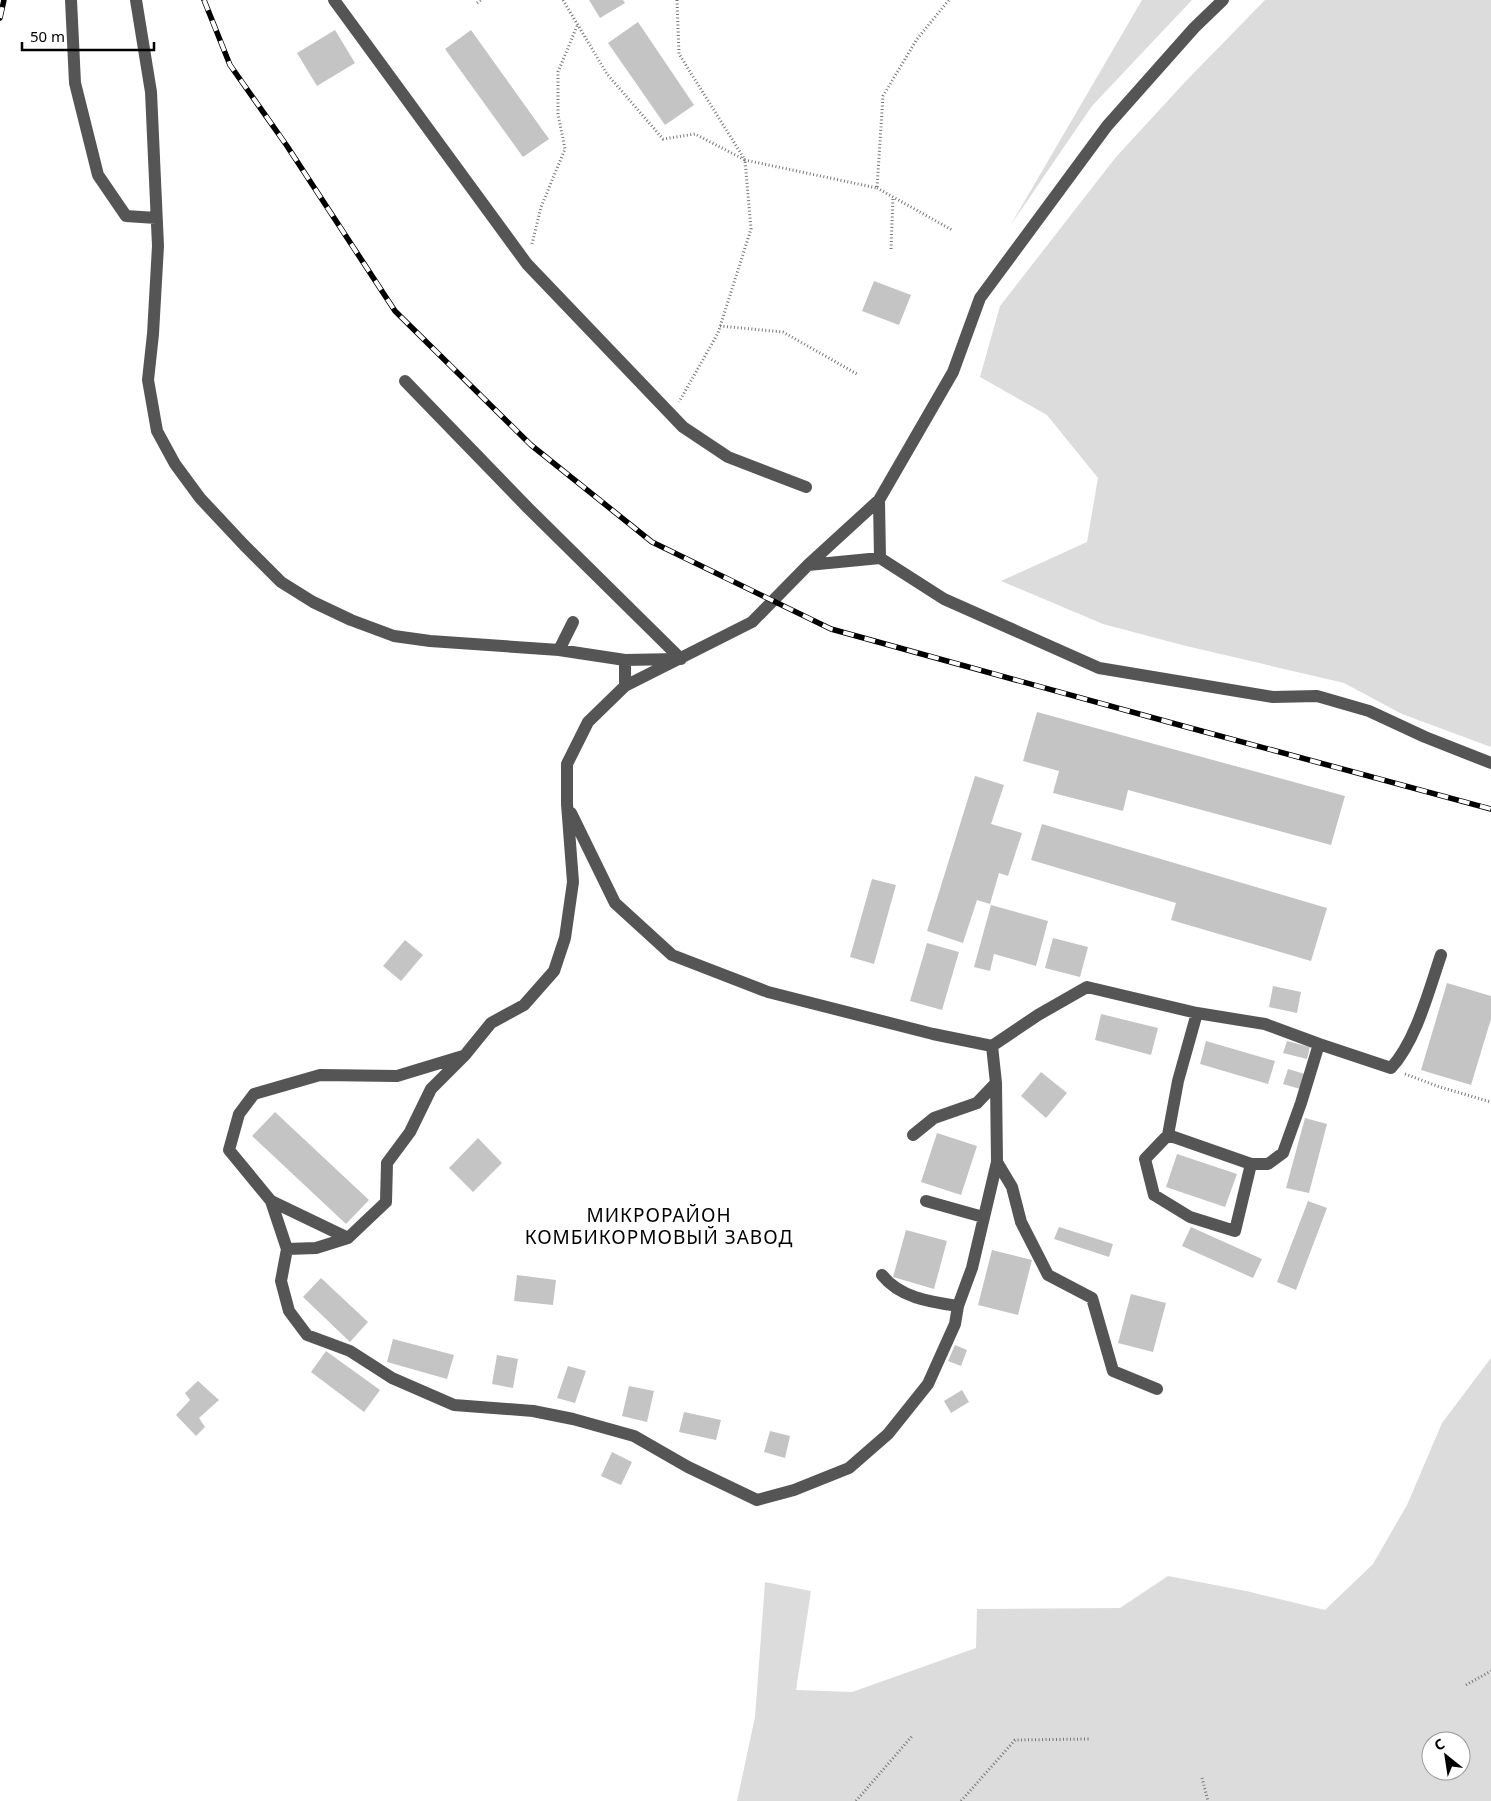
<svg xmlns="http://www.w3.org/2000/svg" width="1491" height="1801" font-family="'Noto Sans',sans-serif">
  <rect width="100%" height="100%" fill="#fff"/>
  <path fill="#dcdcdc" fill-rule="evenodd" d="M1142 0H1192L1092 106 1010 226Z
    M1265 0H1491V747L1402 714 1344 683 1182 645 1103 624 1001 581 1087 542 1098 478 1047 415 980 377 1000 306 1116 157 1185 82Z
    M1491 1358V1801H737L755 1717 765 1582 811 1591 796 1690 852 1692 976 1648 977 1609 1120 1608 1168 1576 1246 1591 1325 1610 1373 1564 1407 1505 1442 1423ZM1431 1741H1461V1771H1431Z"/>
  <path fill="#c4c4c4" d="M589 0H623L625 3 600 18Z
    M638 22 694 105 665 125 608 43Z
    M335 30 355 63 317 86 297 53Z
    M471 30 549 139 523 157 445 49Z
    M874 281 911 295 899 325 862 311Z
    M1037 712 1345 796 1331 845 1128 790 1123 811 1053 793 1059 771 1023 761Z
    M975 776 1004 785 991 824 1022 833 1008 876 999 873 990 904 977 900 963 943 927 931Z
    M1042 824 1327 908 1311 961 1171 920 1176 903 1031 860Z
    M872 879 896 885 874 964 850 957Z
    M991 905 1048 921 1036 966 994 954 990 971 974 967Z
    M1053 938 1088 947 1080 977 1045 968Z
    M405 940 423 955 401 981 383 966Z
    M927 943 959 952 942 1010 910 1001Z
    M1447 983 1491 996V1019L1471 1085 1421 1070Z
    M1273 986 1301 992 1297 1013 1269 1007Z
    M1101 1014 1158 1028 1151 1055 1095 1040Z
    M1206 1041 1275 1061 1268 1084 1200 1064Z
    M1287 1041 1310 1047 1307 1059 1283 1053Z
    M1288 1069 1305 1074 1300 1089 1283 1084Z
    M1041 1072 1067 1093 1046 1118 1021 1096Z
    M275 1112 369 1200 346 1224 252 1136Z
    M1305 1118 1327 1124 1309 1193 1286 1188Z
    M937 1133 977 1146 961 1195 921 1182Z
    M478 1138 502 1163 473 1192 449 1168Z
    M1177 1154 1237 1174 1225 1207 1166 1187Z
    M1308 1201 1327 1208 1296 1290 1277 1282Z
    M1059 1227 1113 1244 1109 1257 1054 1239Z
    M1191 1227 1262 1259 1253 1278 1182 1246Z
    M906 1230 947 1241 934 1289 893 1277Z
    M992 1250 1032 1260 1018 1315 978 1305Z
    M517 1275 556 1280 553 1305 514 1301Z
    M321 1278 368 1322 350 1342 303 1297Z
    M1131 1294 1166 1303 1153 1352 1118 1343Z
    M393 1339 454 1355 447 1379 387 1362Z
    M955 1345 967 1350 961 1366 948 1361Z
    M326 1351 380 1390 364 1412 311 1372Z
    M497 1355 518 1359 513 1388 492 1384Z
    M568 1366 586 1371 575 1403 557 1398Z
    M198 1381 219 1400 199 1418 205 1427 196 1436 176 1415 190 1400 185 1393Z
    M629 1386 654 1391 647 1422 622 1416Z
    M962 1390 969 1402 951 1413 944 1401Z
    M684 1412 721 1420 716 1440 679 1432Z
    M770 1431 790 1436 785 1458 764 1452Z
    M612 1452 632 1462 621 1485 601 1476Z"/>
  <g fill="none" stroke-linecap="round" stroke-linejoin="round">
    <path stroke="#777" stroke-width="3" stroke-dasharray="1 2.5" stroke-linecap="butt" d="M563 0 607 74 663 139 695 134 745 160 751 229 718 333 679 402
      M677 0 679 54 745 160 877 188 883 96 917 39 949 0
      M477 3 481 0
      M877 188 952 230
      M532 244 541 207 565 149 558 114V72L577 26
      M891 249 893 197
      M720 326 783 332 857 374
      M1405 1074 1440 1087 1491 1102
      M1466 1685 1491 1671
      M1202 1778 1208 1801
      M856 1801 913 1735
      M961 1801 1015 1740 1089 1739"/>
    <path stroke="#555" stroke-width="12" d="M71 0 75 83 98 175 126 216 156 218
      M136 0 151 92 158 246 153 334 148 380 157 431 175 464 200 498 244 545 281 582 313 602 351 620 394 636 430 641 559 650 625 660 676 659
      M334 0 527 264 683 427 728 457 806 487
      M405 381 528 508 681 659
      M880 558 944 599 1099 668 1273 697 1317 696 1369 711 1425 737 1491 763
      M808 565 880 558 879 500
      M559 650 573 622
      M625 660V686
      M571 813 615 903 672 955 768 992 933 1034 992 1046 1038 1015 1087 987 1197 1013 1265 1024 1319 1044 1391 1068C1416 1041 1429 990 1441 955
      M992 1046 996 1083 997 1162 972 1268 958 1306 955 1324 928 1384 888 1434 849 1468 794 1490 757 1500 688 1467 634 1436 573 1419 533 1411 454 1405 392 1378 350 1351 307 1335 289 1311 281 1281 287 1249 316 1248 348 1238 386 1202 387 1163 410 1132 431 1089 465 1055 491 1023 524 1005 554 971 565 938 573 882 567 804V764L588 722 625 686 752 622 808 565 879 500 953 372 980 298 1107 126 1194 28 1223 0
      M913 1135 934 1118 977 1103 996 1083
      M1168 1135 1251 1164 1235 1231 1190 1217 1154 1195 1145 1159 1168 1135 1178 1081 1197 1013
      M997 1162 1012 1187 1021 1222 1048 1275 1092 1298 1113 1371 1157 1389
      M1251 1164H1268L1283 1153 1301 1103 1319 1044
      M271 1201 287 1249
      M926 1201 983 1217
      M348 1238 271 1201 229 1150 239 1114 254 1094 320 1075 397 1076 463 1056
      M882 1275C900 1298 931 1302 958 1306"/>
    <g stroke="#000" stroke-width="5.5">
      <path id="rail" d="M204 0 230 65 287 146 395 311 531 445 652 542 831 629 1183 726 1491 809
        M0 18 4 0"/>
    </g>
    <use href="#rail" stroke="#fff" stroke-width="4" stroke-dasharray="11" stroke-linecap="butt"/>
  </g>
  <g text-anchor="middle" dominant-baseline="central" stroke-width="4" stroke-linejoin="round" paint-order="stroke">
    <g font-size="19" letter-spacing="1" fill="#000" stroke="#fff">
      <text x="659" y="1215">МИКРОРАЙОН<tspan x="659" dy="22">КОМБИКОРМОВЫЙ ЗАВОД</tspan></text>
    </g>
  </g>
  <g transform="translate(1446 1756) rotate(330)"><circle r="24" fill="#ffffff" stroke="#999999"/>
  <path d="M0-4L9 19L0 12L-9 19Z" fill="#000000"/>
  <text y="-8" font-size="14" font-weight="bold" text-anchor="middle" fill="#000000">С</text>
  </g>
  <path d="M22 42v8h132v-8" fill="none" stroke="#000000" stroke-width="2.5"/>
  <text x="30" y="42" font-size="15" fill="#000000" stroke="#ffffff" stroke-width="4" paint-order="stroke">50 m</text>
</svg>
